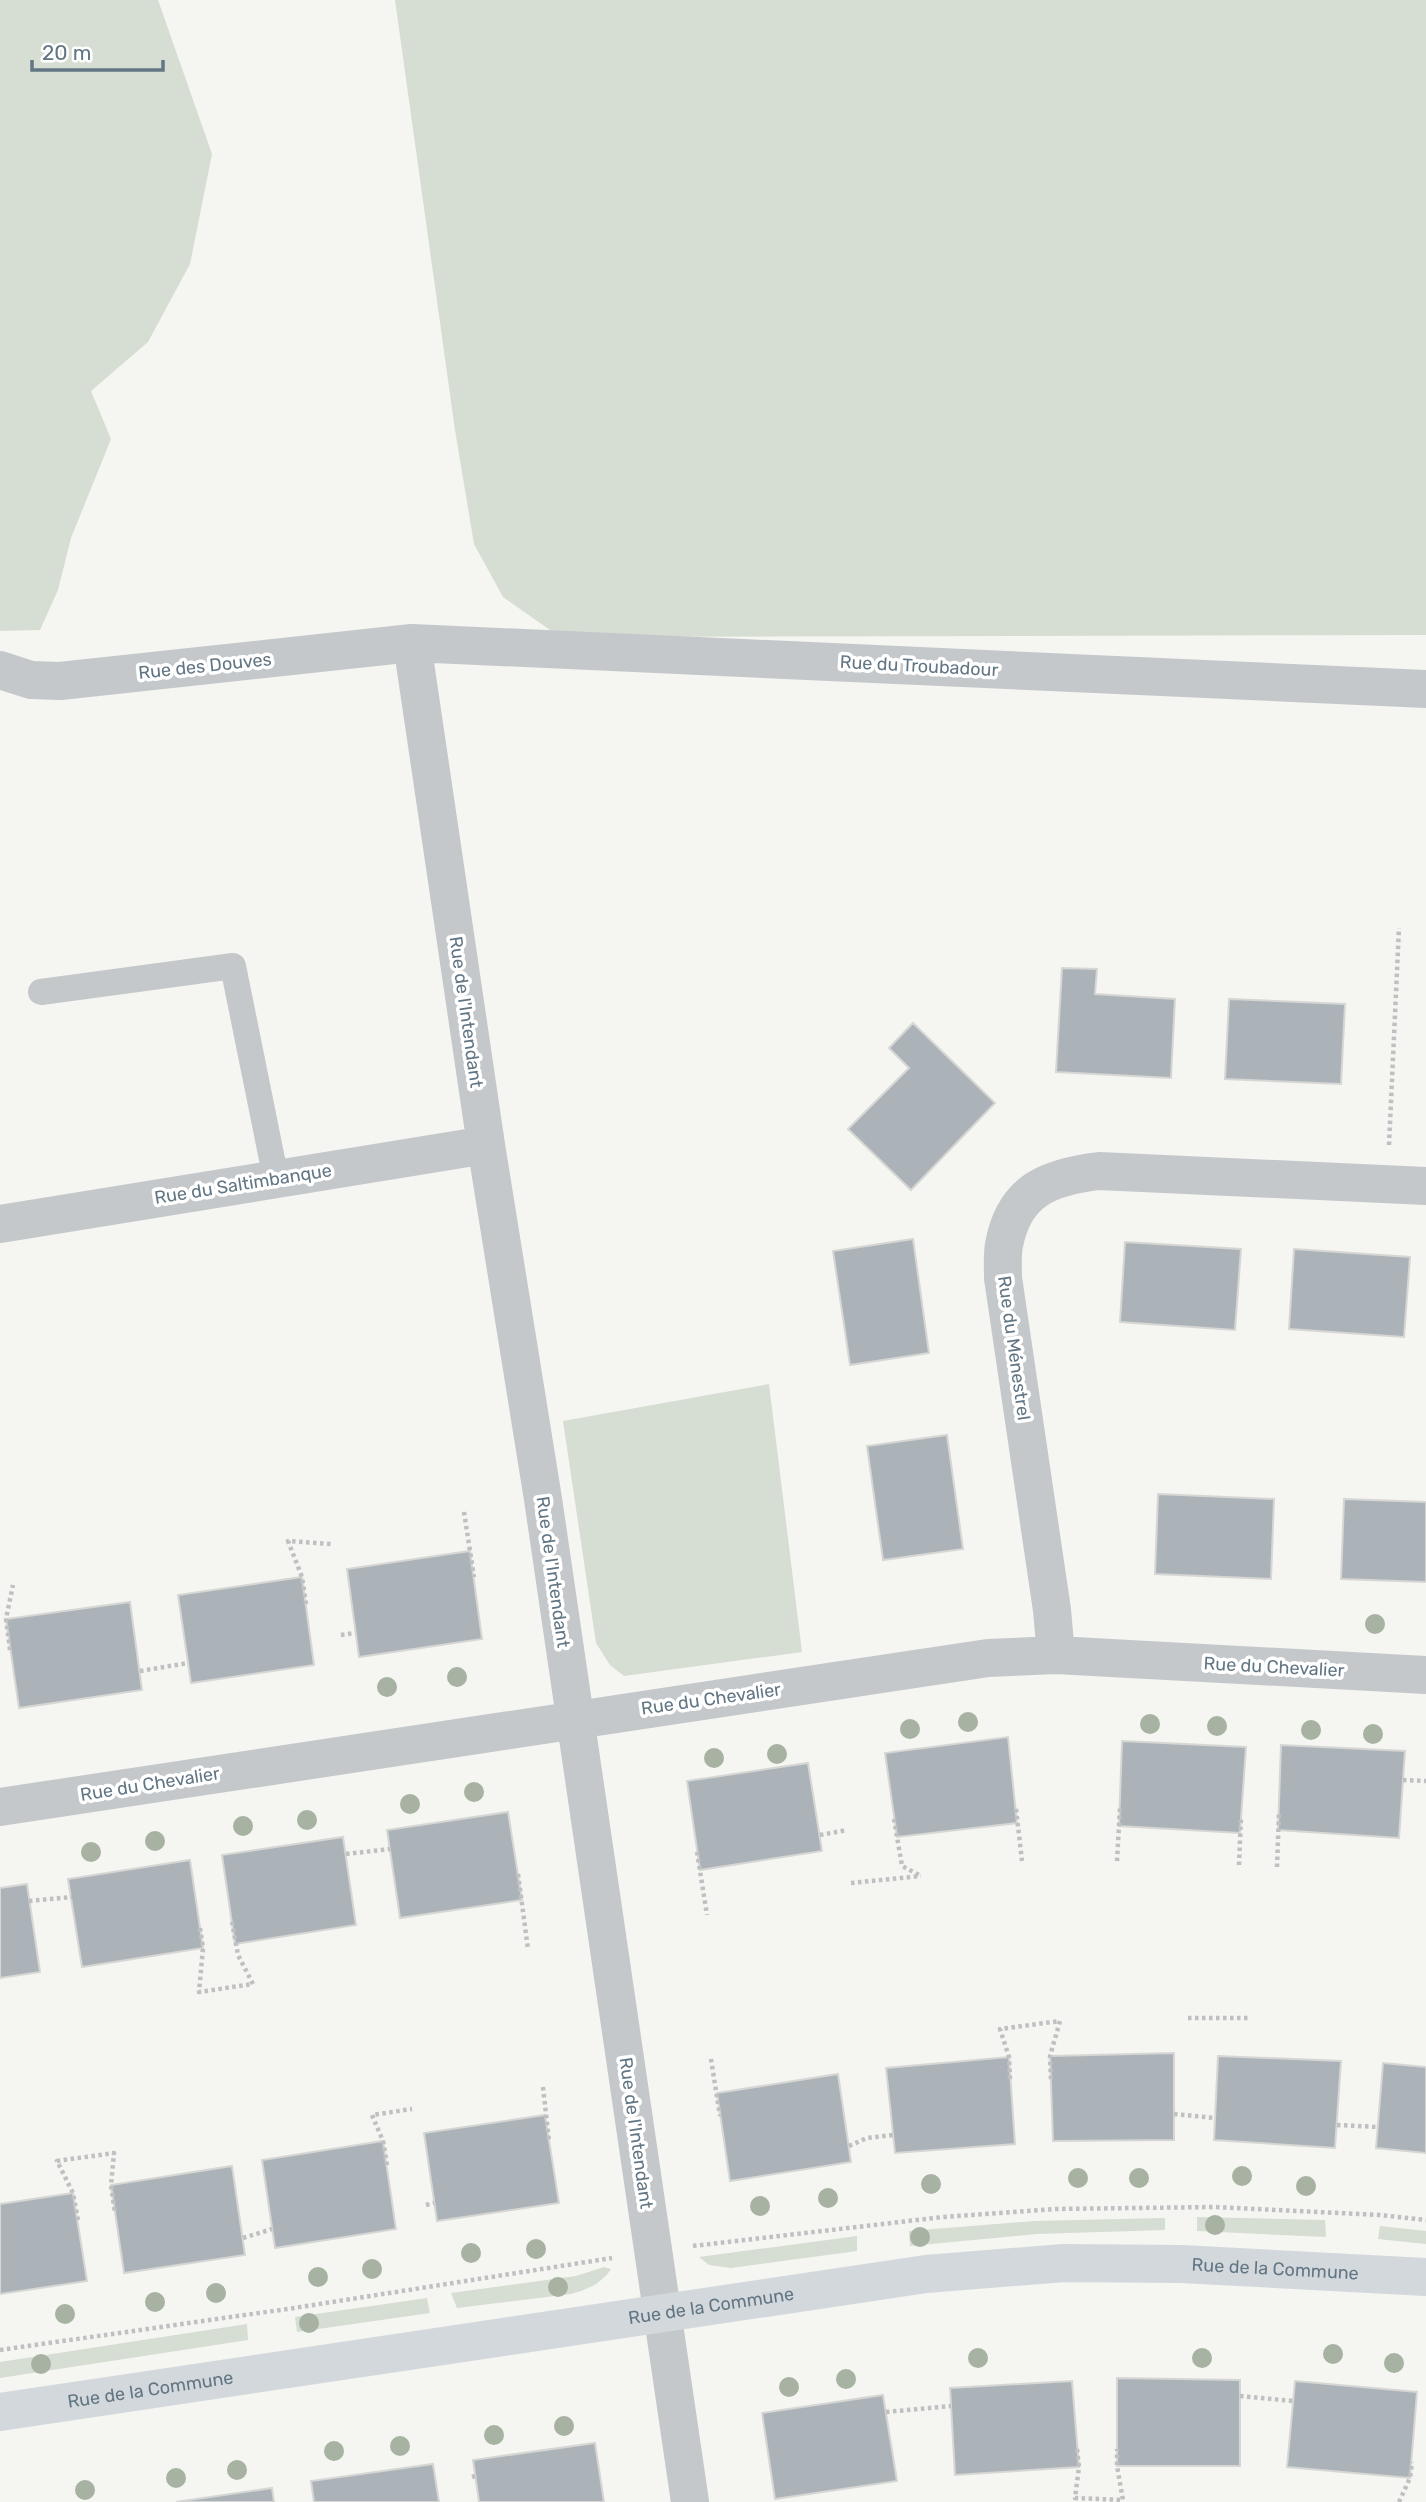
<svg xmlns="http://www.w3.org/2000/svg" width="1426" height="2502" font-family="Rubik,sans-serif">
  <rect width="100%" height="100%" fill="#f5f5f1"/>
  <path fill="#d6ddd2" d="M0 0H158L212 154 190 264 148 342 91 391 111 439 71 538 58 590 40 630 0 631Z
    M395 0H1426V635L560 637 503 597 474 544 455 430Z
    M769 1384 802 1652 624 1676 610 1665 596 1643 563 1421Z
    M1197 2217 1325 2220 1326 2237 1197 2231Z
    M1165 2218V2230L1036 2234 910 2246 909 2231 1035 2221Z
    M1380 2226 1426 2231V2244L1378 2239Z
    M857 2236V2251L731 2268 709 2265 699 2257Z
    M604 2267 611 2269C601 2284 588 2289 571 2294L457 2308 451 2293 576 2276Z
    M427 2298 430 2313 297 2332 295 2317Z
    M247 2324 248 2340 0 2378V2362Z"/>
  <path fill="#abb3b9" stroke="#d6d6d4" stroke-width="2" d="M1062 968 1097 969 1095 994 1175 999 1171 1078 1056 1072Z
    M1229 999 1345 1004 1341 1084 1225 1079Z
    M913 1023 995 1103 911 1190 848 1129 909 1068 889 1048Z
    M913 1239 929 1353 850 1365 833 1251Z
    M1125 1242 1241 1249 1235 1330 1120 1322Z
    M1294 1249 1410 1257 1404 1337 1289 1329Z
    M947 1435 963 1549 883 1560 867 1446Z
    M1158 1494 1274 1499 1271 1579 1155 1574Z
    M1344 1499 1426 1502V1582L1341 1579Z
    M470 1551 482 1639 359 1657 347 1569Z
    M302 1577 314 1665 191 1683 178 1595Z
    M130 1602 142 1690 19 1708 6 1619Z
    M1008 1737 1017 1823 897 1837 885 1753Z
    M1122 1741 1246 1747 1240 1833 1119 1826Z
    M1281 1745 1405 1751 1399 1838 1278 1830Z
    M808 1763 822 1851 700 1870 687 1781Z
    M508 1812 522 1900 400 1918 387 1830Z
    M343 1837 356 1925 235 1944 222 1855Z
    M190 1860 203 1948 82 1967 68 1879Z
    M27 1884 40 1972 0 1978V1888Z
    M1174 2053V2140L1053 2141 1050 2056Z
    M1218 2056 1341 2061 1335 2148 1214 2140Z
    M1009 2057 1015 2144 895 2153 886 2068Z
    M1383 2063 1426 2067V2153L1376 2148Z
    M838 2074 851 2162 730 2181 717 2093Z
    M545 2115 559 2203 437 2221 424 2133Z
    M383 2141 396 2229 275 2248 262 2160Z
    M232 2166 245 2255 124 2273 111 2185Z
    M73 2193 87 2281 0 2294V2204Z
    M1117 2378 1240 2380V2466H1117Z
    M1072 2381 1079 2467 955 2475 950 2388Z
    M1295 2381 1417 2392 1410 2478 1287 2467Z
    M883 2395 897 2481 775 2499 762 2413Z
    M595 2443 604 2502H479L473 2460Z
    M433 2464 439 2502H314L311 2481Z
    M272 2488 274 2502H176Z"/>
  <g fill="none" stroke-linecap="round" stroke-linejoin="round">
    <path stroke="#bec0c2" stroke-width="4.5" stroke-dasharray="3.5 3.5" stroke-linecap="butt" d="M1389 1145 1399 928
      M464 1512 474 1577
      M306 1604 302 1577 288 1541 331 1544
      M341 1635 355 1633
      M10 1650 6 1619 13 1585
      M140 1671 188 1663
      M1403 1780 1426 1781
      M1016 1809 1022 1861
      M894 1819 902 1866 921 1876
      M820 1835 847 1830
      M697 1852 707 1915
      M346 1854 390 1849
      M1117 1861 1120 1808
      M1239 1865 1241 1817
      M1277 1867 1279 1813
      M518 1874 528 1949
      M851 1883 921 1876
      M29 1901 72 1897
      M200 1928 203 1948 199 1992 253 1984 238 1955 232 1922
      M1188 2018H1250
      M711 2059 720 2116
      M1010 2079 1009 2057 1000 2029 1060 2021 1050 2056 1051 2081
      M543 2087 549 2141
      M1174 2114 1215 2118
      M1337 2125 1378 2127
      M849 2146 867 2138 893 2135
      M387 2165 383 2141 372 2115 412 2109
      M426 2205 434 2203
      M78 2220 73 2193 57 2161 114 2153 111 2185 115 2213
      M243 2238 272 2229
      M693 2246 943 2217 1054 2209 1215 2207 1380 2215 1426 2220
      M0 2350 294 2308 612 2258
      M1240 2396 1293 2401
      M886 2412 951 2406
      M1077 2449 1079 2467 1075 2498 1123 2500 1117 2466V2449
      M472 2477 475 2476
      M1399 2502 1410 2478 1412 2462"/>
    <path stroke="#c4c8cb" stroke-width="26" d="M41 992 233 966 276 1179"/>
    <path stroke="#c4c8cb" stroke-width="38" d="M412 643 486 1145 543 1499 690 2502
      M0 670 31 680 60 681 412 643 1426 689
      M0 1224 486 1145
      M1056 1655 1052 1610 1003 1278C1003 1268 1002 1255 1004 1245 1014 1190 1049 1177 1099 1171L1426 1186
      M0 1807 988 1658 1056 1655 1426 1675"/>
    <path stroke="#d2d8dc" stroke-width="38" id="s1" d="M0 2412 926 2274 1064 2263 1181 2264 1426 2277"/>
  </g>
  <g fill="#a7b2a2">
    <circle cx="1375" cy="1624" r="10"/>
    <circle cx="457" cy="1677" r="10"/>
    <circle cx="387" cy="1687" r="10"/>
    <circle cx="968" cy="1722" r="10"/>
    <circle cx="1150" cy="1724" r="10"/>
    <circle cx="1217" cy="1726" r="10"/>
    <circle cx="910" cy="1729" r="10"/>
    <circle cx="1311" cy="1730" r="10"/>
    <circle cx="1373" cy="1734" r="10"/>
    <circle cx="777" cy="1754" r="10"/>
    <circle cx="714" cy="1758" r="10"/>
    <circle cx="474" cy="1792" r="10"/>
    <circle cx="410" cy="1804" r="10"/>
    <circle cx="307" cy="1820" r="10"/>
    <circle cx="243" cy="1826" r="10"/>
    <circle cx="155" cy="1841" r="10"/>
    <circle cx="91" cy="1852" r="10"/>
    <circle cx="1242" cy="2176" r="10"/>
    <circle cx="1078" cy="2178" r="10"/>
    <circle cx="1139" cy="2178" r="10"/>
    <circle cx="931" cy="2184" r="10"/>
    <circle cx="1306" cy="2186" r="10"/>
    <circle cx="828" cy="2198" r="10"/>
    <circle cx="760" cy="2206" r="10"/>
    <circle cx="1215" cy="2225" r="10"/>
    <circle cx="920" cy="2237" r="10"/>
    <circle cx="536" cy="2249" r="10"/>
    <circle cx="471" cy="2253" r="10"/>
    <circle cx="372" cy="2269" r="10"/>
    <circle cx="318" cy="2277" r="10"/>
    <circle cx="558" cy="2287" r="10"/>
    <circle cx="216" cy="2293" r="10"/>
    <circle cx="155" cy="2302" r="10"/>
    <circle cx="65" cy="2314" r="10"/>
    <circle cx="309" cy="2323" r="10"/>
    <circle cx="1333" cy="2354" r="10"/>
    <circle cx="978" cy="2358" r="10"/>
    <circle cx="1202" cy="2358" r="10"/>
    <circle cx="1394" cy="2363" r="10"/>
    <circle cx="41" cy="2364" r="10"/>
    <circle cx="846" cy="2379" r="10"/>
    <circle cx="789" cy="2387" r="10"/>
    <circle cx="564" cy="2426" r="10"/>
    <circle cx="494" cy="2435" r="10"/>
    <circle cx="400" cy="2446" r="10"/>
    <circle cx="334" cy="2451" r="10"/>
    <circle cx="237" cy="2470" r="10"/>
    <circle cx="176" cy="2478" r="10"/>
    <circle cx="85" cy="2490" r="10"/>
  </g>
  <g text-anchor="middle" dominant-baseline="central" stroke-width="7" stroke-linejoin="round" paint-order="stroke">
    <g font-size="18" fill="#627684" stroke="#fff">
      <text transform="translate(205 666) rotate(-6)">Rue des Douves</text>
      <text transform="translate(919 666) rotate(3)">Rue du Troubadour</text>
      <text transform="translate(466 1012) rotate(82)">Rue de l'Intendant</text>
      <text transform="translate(243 1184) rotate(-9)">Rue du Saltimbanque</text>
      <text transform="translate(1014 1348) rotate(82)">Rue du Ménestrel</text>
      <text transform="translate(553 1572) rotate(82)">Rue de l'Intendant</text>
      <text transform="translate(1274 1667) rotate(3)">Rue du Chevalier</text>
      <text transform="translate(711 1699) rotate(-8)">Rue du Chevalier</text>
      <text transform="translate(150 1784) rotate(-9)">Rue du Chevalier</text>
      <text transform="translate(636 2133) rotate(82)">Rue de l'Intendant</text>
      <text stroke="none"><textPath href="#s1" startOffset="1286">Rue de la Commune</textPath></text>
      <text stroke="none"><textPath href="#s1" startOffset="719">Rue de la Commune</textPath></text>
      <text stroke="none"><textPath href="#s1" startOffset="152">Rue de la Commune</textPath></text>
    </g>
  </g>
  <path d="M32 60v10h131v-10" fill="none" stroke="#627684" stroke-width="3.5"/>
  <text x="42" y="60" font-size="21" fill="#627684" stroke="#ffffff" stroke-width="5" paint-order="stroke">20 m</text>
</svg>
